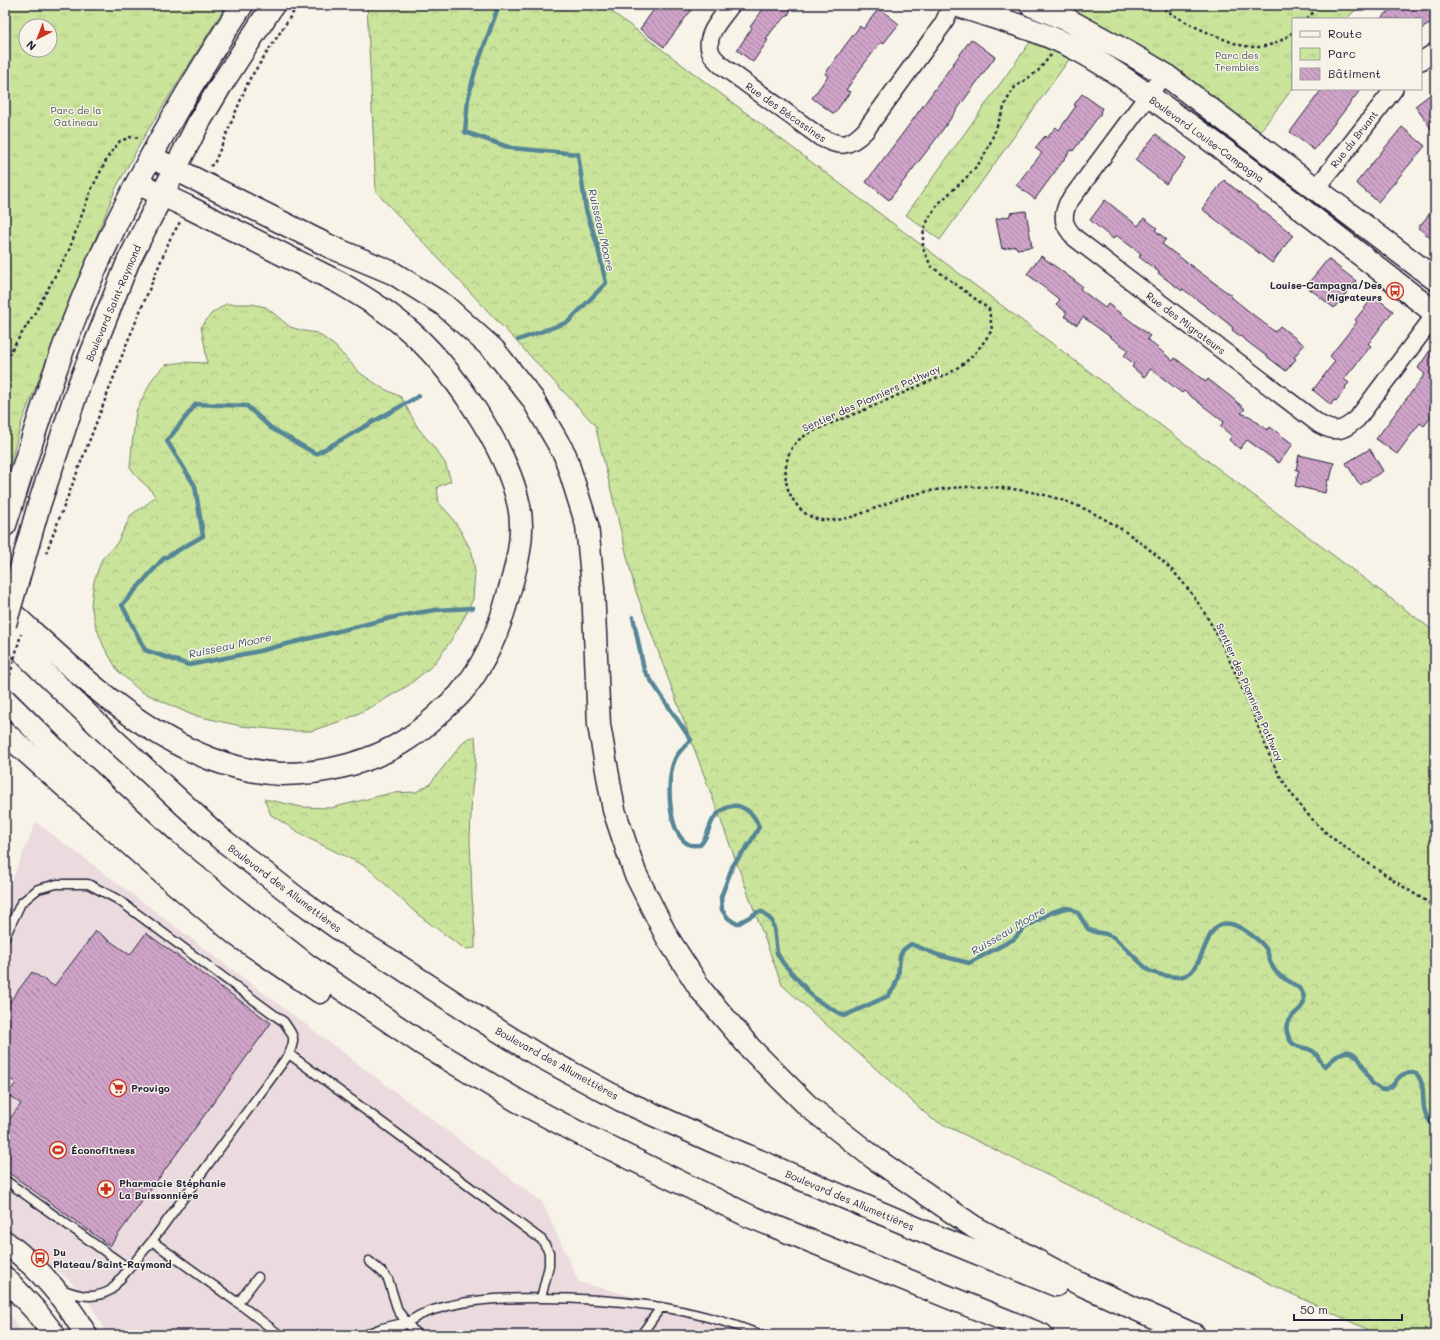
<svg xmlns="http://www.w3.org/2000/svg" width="1440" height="1340" font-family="Mali,sans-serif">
  <defs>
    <pattern id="forest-crowns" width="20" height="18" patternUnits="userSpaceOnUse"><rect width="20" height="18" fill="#cae49b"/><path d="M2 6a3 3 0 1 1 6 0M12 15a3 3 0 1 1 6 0" fill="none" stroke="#adc386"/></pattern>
    <pattern id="park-tufts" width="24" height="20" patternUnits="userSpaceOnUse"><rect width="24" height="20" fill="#cae49b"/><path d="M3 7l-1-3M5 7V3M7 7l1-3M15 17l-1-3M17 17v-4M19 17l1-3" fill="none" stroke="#adc386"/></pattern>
    <pattern id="building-back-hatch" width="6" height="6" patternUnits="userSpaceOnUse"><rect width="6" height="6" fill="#cfa4c8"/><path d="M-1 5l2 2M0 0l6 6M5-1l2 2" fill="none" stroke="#a885a4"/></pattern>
  </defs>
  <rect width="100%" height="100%" fill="#f7f3e8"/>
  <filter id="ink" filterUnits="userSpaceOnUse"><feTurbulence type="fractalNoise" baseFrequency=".025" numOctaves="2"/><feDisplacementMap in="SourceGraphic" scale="8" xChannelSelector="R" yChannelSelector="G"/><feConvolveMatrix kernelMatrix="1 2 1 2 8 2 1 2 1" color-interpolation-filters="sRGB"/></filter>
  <g filter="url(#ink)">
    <path fill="#ebdbde" d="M36 822 542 1202 579 1282 778 1335H107L85 1294 5 1226V897Z
      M5 1309 7 1310 23 1335H5Z"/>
    <path fill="url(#forest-crowns)" stroke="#76836b" d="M367 5H603L1435 632V1335H1379L1275 1286 932 1119 782 985 635 589 595 425 376 192Z
      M226 304H251L266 307 290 327 304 331 317 333 335 346 360 373 382 388 401 397 418 428 433 446 445 463 451 481 437 487 439 503 450 515 460 530 472 552 475 572 473 599 465 616 450 642 434 664 409 685 375 705 347 719 311 731H291L241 726 192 715 140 691 118 671 104 647 96 627 91 605 94 581 102 559 117 543 131 515 147 504 155 496 149 488 138 478 130 467 132 445 136 411 153 378 165 365 183 362 207 363 205 347 201 327 212 313Z
      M475 736 476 751 475 769 472 789 470 839 472 896 475 933V948L465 949 433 926 416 913 367 867 308 838 271 815 264 799 302 807 331 808 391 793 416 792 429 785 465 740Z"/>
    <path fill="url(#park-tufts)" stroke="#76836b" fill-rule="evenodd" d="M5 5H226L145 135 116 188 22 421 5 482ZM26 26H50V50H26Z
      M1047 5H1361L1346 19H1293V88L1252 142 1091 33 1068 61 940 240 906 215 1038 31Z"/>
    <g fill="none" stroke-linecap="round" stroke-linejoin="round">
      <path stroke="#568696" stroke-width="4.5" d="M499 5 475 71 468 99 465 132 511 148 578 154 586 210 597 244 606 283 568 322 518 340
        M419 396 316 454 271 428 247 406 196 404 167 441 195 486 203 536 163 559 122 605 145 650 189 665 255 652 399 616 435 610 473 608
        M633 617 644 670 691 740C685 746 678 752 675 759 666 778 667 832 688 844 691 846 696 845 700 845 708 838 708 827 714 818 720 810 731 803 741 807 751 811 755 817 759 827L750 843 733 865 721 897 722 910 728 918 735 923H739L758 912H763L772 921 774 928 777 953 783 963 815 999 844 1016 888 996 894 988 898 977 900 956 903 950 911 944 938 955 969 963 1014 939 1023 929 1050 913 1065 908 1072 909 1078 913 1088 929 1095 932 1106 934 1115 938 1148 970C1154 974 1161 975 1168 976 1174 977 1180 978 1186 975 1206 967 1204 918 1231 924 1240 926 1264 942 1267 951 1270 959 1270 966 1277 973 1285 982 1303 984 1304 999 1305 1014 1278 1015 1289 1038 1295 1051 1306 1045 1314 1052 1319 1056 1320 1063 1325 1066 1330 1062 1336 1056 1342 1053 1359 1046 1365 1073 1372 1083 1375 1086 1379 1088 1382 1090 1401 1087 1392 1071 1416 1073 1431 1091 1414 1107 1435 1127"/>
    </g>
    <path fill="url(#building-back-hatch)" stroke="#22223b" d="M657 5H695L664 47 640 29Z
      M766 5H786L791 9 789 14 774 28 766 39 768 40 753 62 737 50 752 28 750 27Z
      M1396 5H1435V21L1421 29V19H1380Z
      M879 8 899 24 883 44 881 42 861 68 846 90 850 92 834 114 812 98 828 76 825 74 844 47 860 26 863 29Z
      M971 39 995 57 933 143 889 200 866 182 912 121Z
      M1322 89H1361L1314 150 1290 132Z
      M1435 91V134L1415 106Z
      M1082 94 1102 108 1100 112 1101 113 1073 151 1071 150 1035 199 1016 185 1042 153 1035 148 1045 136 1047 138 1056 127 1059 130 1076 106 1074 105Z
      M1402 127 1425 146 1378 202 1356 183Z
      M1156 134 1186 158 1166 184 1135 160Z
      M1224 180 1293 235 1272 263 1202 209Z
      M1105 200 1138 226 1144 218 1157 228 1155 230 1166 239 1162 244 1232 296 1231 297 1275 332 1280 326 1304 345 1294 357 1296 359 1286 371 1232 330 1233 328 1225 321 1183 289 1182 291 1158 273 1159 272 1139 257 1141 254 1116 235 1113 239 1090 220Z
      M1435 207V241L1418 228Z
      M1026 211 1032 247 1017 249 1016 246 1002 249 996 219 1010 216V213Z
      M1041 256 1082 286 1080 289 1105 308 1108 304 1132 322 1150 336 1147 339 1173 361 1175 358 1206 382 1208 379 1231 397 1245 409 1241 413 1251 417 1267 430 1270 427 1293 444 1279 463 1247 440 1240 449 1229 440 1232 436 1220 426 1224 422 1184 391 1182 393 1151 369 1144 377 1132 367 1134 364 1124 356 1128 350 1083 317 1077 325 1064 316 1067 313 1056 304 1060 300 1027 274Z
      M1328 259 1356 281 1334 308 1306 286Z
      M1374 296 1393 311 1368 344 1371 346 1344 379 1349 383 1345 387 1346 388 1336 401 1334 400 1331 405 1313 390 1335 361 1330 356 1357 322 1355 320Z
      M1435 343V412L1424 426 1420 423 1397 454 1376 439 1425 374 1418 368Z
      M1370 449 1383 471 1360 485 1346 463Z
      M1299 455 1334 463 1330 480 1328 479 1325 493 1295 486 1299 470H1296Z
      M96 931 130 955 146 933 271 1023 110 1246 5 1170V1125L21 1104 7 1094 16 1083 5 1075V1008L32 972 54 986Z"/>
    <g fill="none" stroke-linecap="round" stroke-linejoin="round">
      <g stroke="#22223b" stroke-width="11">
        <path id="lane" d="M5 937 21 903 38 889 57 884H88L117 899 284 1022C294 1036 296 1038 289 1054L152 1241 111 1290C93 1300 80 1296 61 1289
          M289 1054 542 1240 549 1252V1266L541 1298
          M5 1180 128 1268
          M152 1241 238 1303 280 1335
          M369 1261 382 1272 388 1279 398 1311 417 1335
          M238 1303 258 1277
          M364 1335 382 1328 403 1323
          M389 1335C399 1327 409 1321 420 1315 457 1299 501 1298 540 1298 615 1298 690 1306 761 1335
          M641 1335 661 1307"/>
      </g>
      <g stroke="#22223b" stroke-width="20">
        <path id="street" d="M731 5C723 17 705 34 710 50 711 56 717 61 721 65L820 137C841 147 848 148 865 131L943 24 952 5
          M1421 61 1435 52
          M1164 74 1068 203C1061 219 1064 226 1075 238L1319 424C1335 433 1342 432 1357 419L1435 315
          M1316 189 1394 89"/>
      </g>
      <g stroke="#22223b" stroke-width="25">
        <path id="secondary" d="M956 5C997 19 1040 30 1078 50 1115 70 1153 99 1188 124 1272 184 1353 249 1435 313
          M1031 5 1068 20 1134 56 1164 74 1435 279
          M5 525C32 441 57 356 93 274 100 257 109 240 117 222 154 147 196 75 242 5
          M18 579 39 505 79 385 128 262 199 122 221 85 273 5
          M5 1242C38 1267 66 1299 86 1335
          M5 1278 35 1310 54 1335"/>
      </g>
      <g stroke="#22223b" stroke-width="25">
        <path id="highway" d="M151 157 331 247 393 273 444 305 494 350 532 398 565 455 587 525 593 588 599 725 614 810 635 873 667 937 701 990 751 1049 808 1106 874 1158 974 1227 1078 1283 1194 1335
          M5 607C68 664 130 728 211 759 233 767 259 773 282 774 325 774 374 762 409 738 422 729 434 719 445 708 450 703 456 699 460 694 484 666 500 628 509 592 517 565 525 534 519 506 507 447 450 364 404 326 384 309 362 296 340 283L188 207 137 183
          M5 632 31 660 114 740 219 837 299 900 345 933 388 959 464 1009 536 1054 621 1100 710 1140 923 1231 1056 1285
          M5 700 65 759 163 849 228 903 307 965 421 1043 518 1101 577 1132 749 1216 1042 1335
          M5 733 160 871 238 936 320 992"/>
      </g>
      <path stroke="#22223b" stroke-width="2.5" stroke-dasharray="3 3" stroke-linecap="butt" d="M1159 5C1181 21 1197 28 1221 38 1231 42 1243 47 1254 47 1268 47 1282 42 1293 32
        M1307 19 1320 5
        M1051 55 1038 71 1015 87 1007 100 989 146 981 161 968 176 939 203 929 218 924 229 923 238V249L931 266 989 309 992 330C982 345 972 359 957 368 947 376 932 380 921 385 896 396 872 407 847 417 833 423 812 430 800 439 788 448 784 466 786 481 789 499 803 518 822 520 849 523 874 507 899 499 957 479 1034 484 1089 511 1126 529 1163 556 1188 589 1216 625 1236 674 1254 716 1263 738 1269 759 1282 779 1293 797 1306 814 1321 828 1338 844 1358 856 1377 869 1396 882 1415 895 1435 906
        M210 166 214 164 216 159 249 80 298 5
        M5 360 36 311 69 250 91 190 109 155 120 141 131 137 141 138
        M46 553 127 343 170 239 180 222"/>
      <use href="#lane" stroke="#f7f3e8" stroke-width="8"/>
      <use href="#street" stroke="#f7f3e8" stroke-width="17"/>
      <use href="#secondary" stroke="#f7f3e8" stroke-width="22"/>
      <use href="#highway" stroke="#f7f3e8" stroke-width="22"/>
      <g stroke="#22223b" stroke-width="25" stroke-linecap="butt">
        <path id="secondary-bridge" d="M5 624 18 579"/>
      </g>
      <path stroke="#22223b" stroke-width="2.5" stroke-dasharray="3 3" stroke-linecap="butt" d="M5 693 21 634"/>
      <use href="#secondary-bridge" stroke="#f7f3e8" stroke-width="22"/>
    </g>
  </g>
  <defs>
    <g id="bus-ring" transform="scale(0.9)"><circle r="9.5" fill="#f7f3e8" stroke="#c8321e" stroke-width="1.5"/><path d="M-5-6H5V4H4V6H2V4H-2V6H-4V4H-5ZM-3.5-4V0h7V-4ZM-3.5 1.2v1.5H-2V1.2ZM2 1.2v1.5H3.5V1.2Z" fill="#c8321e"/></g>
    <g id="supermarket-ring" transform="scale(0.9)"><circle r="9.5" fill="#f7f3e8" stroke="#c8321e" stroke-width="1.5"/><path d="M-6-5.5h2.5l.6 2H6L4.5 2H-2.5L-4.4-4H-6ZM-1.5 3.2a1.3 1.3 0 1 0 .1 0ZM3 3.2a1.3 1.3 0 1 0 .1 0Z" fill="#c8321e"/></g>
    <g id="stadium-ring" transform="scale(0.9)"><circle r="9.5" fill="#f7f3e8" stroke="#c8321e" stroke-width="1.5"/><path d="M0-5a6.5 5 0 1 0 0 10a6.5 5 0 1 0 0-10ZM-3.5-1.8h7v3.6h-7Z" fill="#c8321e"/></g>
    <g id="pharmacy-ring" transform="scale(0.9)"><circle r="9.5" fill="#f7f3e8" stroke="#c8321e" stroke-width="1.5"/><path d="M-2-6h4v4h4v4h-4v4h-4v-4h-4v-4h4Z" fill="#c8321e"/></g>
  </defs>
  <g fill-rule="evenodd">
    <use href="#bus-ring" x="1395" y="291"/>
    <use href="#supermarket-ring" x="118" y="1088"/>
    <use href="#stadium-ring" x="58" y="1150"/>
    <use href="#pharmacy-ring" x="106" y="1189"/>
    <use href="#bus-ring" x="40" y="1258"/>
  </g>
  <g text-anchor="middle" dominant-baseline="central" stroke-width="3" stroke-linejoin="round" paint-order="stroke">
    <g font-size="10" fill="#4c5253" stroke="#f7f3e8">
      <text x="1237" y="55">Parc des<tspan x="1237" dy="12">Trembles</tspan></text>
      <text x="76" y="110">Parc de la<tspan x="76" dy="12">Gatineau</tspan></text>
    </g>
    <g font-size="10" fill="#22223b" stroke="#f7f3e8">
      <text transform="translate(786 112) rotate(35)">Rue des Bécassines</text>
      <text transform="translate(1207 139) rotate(36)">Boulevard Louise-Campagna</text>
      <text transform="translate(1354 139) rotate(-52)">Rue du Bruant</text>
      <text transform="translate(113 303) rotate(-67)">Boulevard Saint-Raymond</text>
      <text transform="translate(1186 323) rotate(37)">Rue des Migrateurs</text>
      <text transform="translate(871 398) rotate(-24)">Sentier des Pionniers Pathway</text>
      <text transform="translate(1250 692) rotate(66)">Sentier des Pionniers Pathway</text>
      <text transform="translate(285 888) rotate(37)">Boulevard des Allumettières</text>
      <text transform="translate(557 1063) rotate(29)">Boulevard des Allumettières</text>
      <text transform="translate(850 1200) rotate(23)">Boulevard des Allumettières</text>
    </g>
    <g font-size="10" font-weight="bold" fill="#22223b" stroke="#f7f3e8" text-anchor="start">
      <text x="1382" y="285" text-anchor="end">Louise-Campagna/Des<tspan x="1382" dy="12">Migrateurs</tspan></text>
      <text x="131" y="1088">Provigo</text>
      <text x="71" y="1150">Éconofitness</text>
      <text x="119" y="1183">Pharmacie Stéphanie<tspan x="119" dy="12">La Buissonnière</tspan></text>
      <text x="53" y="1252">Du<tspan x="53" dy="12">Plateau/Saint-Raymond</tspan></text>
    </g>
    <g font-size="11" font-style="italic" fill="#3c5468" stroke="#f7f3e8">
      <text transform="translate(602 230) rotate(77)">Ruisseau Moore</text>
      <text transform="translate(230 645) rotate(-12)">Ruisseau Moore</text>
      <text transform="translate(1008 930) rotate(-31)">Ruisseau Moore</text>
    </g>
  </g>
  <rect width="1440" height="1340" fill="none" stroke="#f7f3e8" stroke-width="20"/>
  <rect x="10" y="10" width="1420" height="1320" fill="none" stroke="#22223b" stroke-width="1.5" filter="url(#ink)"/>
  <rect x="1292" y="18" width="130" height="72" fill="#f7f3e8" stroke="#a29fa3"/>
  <rect x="1300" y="31" width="20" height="6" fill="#f7f3e8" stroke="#a29fa3"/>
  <text x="1328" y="38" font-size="12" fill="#22223b">Route</text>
  <rect x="1300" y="48" width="20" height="12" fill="url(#park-tufts)" stroke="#a29fa3"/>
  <text x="1328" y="58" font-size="12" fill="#22223b">Parc</text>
  <rect x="1300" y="68" width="20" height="12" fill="url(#building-back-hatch)" stroke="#a29fa3"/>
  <text x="1328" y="78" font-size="12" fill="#22223b">Bâtiment</text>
  <g transform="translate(38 38) rotate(222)"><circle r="19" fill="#f7f3e8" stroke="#a29fa3"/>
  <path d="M0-3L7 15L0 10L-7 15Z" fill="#c8321e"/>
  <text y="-6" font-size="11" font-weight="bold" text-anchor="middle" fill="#22223b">N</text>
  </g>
  <path d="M1294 1314v6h108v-6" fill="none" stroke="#22223b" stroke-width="2"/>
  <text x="1300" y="1314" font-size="12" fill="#22223b" stroke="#f7f3e8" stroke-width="3" paint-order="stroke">50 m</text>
</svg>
